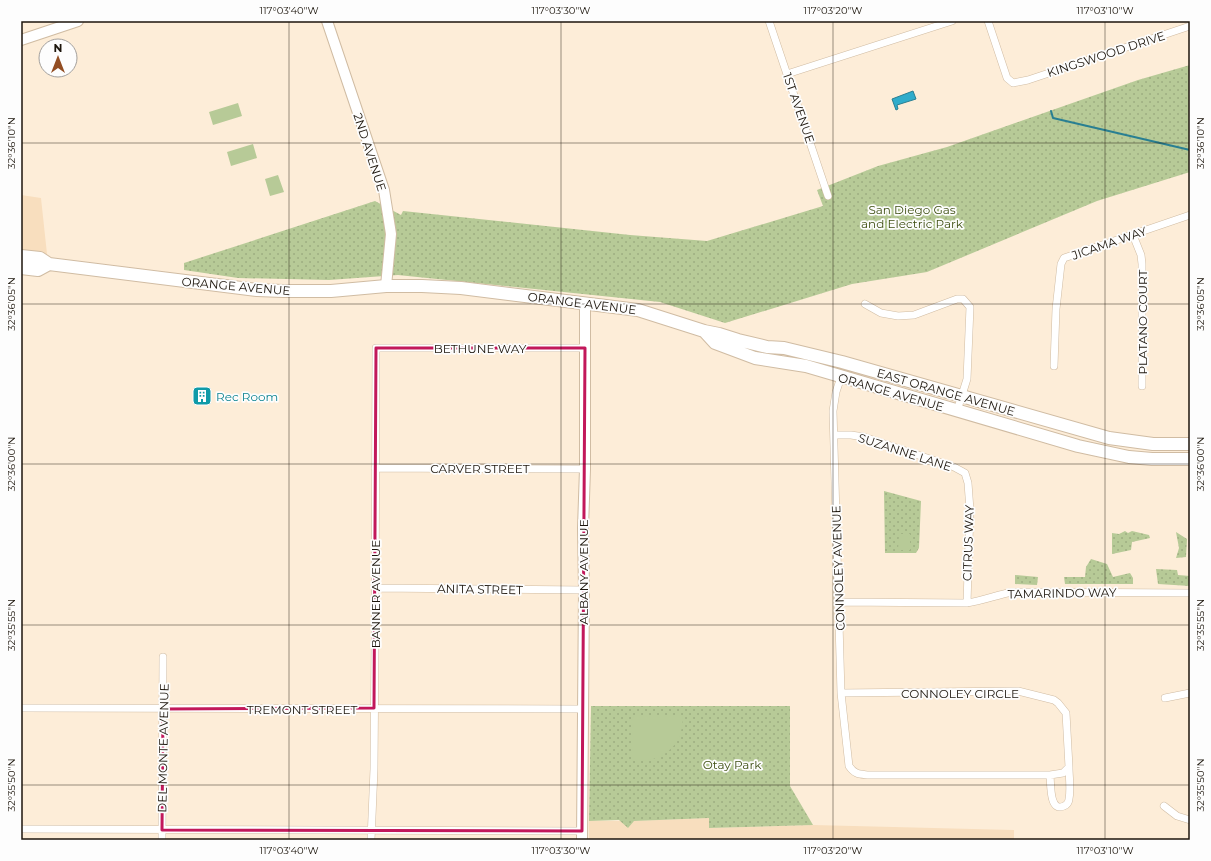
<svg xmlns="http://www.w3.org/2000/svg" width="1211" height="861" font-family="Montserrat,sans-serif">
  <defs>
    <pattern id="grass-dots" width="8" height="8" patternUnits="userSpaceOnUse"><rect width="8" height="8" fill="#b7ca97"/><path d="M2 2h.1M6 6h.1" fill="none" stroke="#9dad81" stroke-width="1.8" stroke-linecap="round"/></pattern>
  </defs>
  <rect width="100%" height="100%" fill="#fdedd8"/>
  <path fill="#f8debe" d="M21 195 41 198 47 254 21 251Z
    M709 818V828L813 825 1014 830V840H589V821H634Z"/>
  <path fill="url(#grass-dots)" d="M1190 65V172L1097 201 927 272 852 284 725 323 660 302 398 275 329 280 238 278 184 270V263L375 201 401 215 403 211 630 235 707 241 823 206 817 190 878 166 947 147 1138 80Z
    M884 491 921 501 919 548 916 553H885Z
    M1125 531 1128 533 1132 531 1149 535 1150 538 1132 542 1131 550 1112 554V533L1119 534Z
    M1176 532 1187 539 1186 557 1176 558 1179 548Z
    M1091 559 1107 564 1113 577 1130 573 1133 578V584H1065L1064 577H1085L1086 567Z
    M1156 569 1177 570 1178 575 1190 576V586L1158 584Z
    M1015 575 1038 577 1037 585 1015 584Z
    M591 706H790V786L813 825 709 828V818L634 821 628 828 619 820 589 821Z"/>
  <path fill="#b7ca97" d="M238 103 242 116 213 125 209 112Z
    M253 144 257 158 231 166 227 152Z
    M278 175 284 192 270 196 265 179Z
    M899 534H910V550H898Z
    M634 715H683C683 736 674 753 653 759 646 761 638 760 631 761V722Z"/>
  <path fill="#2faccb" stroke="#297f92" d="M913 91 916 99 897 105 898 109 896 110 892 99Z"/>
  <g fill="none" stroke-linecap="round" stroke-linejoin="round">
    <path stroke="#297f92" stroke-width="2" d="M1051 111 1053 118 1190 150"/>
    <g stroke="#d0bca3" stroke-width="8">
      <path id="street" d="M769 21 828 196
        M988 21 1007 78 1013 83 1028 80 1190 26
        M787 74 952 21
        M1133 235 1141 255 1142 264V386
        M865 304 881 313 898 316 914 315 957 299H963L970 307 967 379 957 411
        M1054 366 1056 309 1061 264 1064 258 1190 215
        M841 377 836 392 833 411 841 693 849 766C855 775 860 774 869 775H1050L1063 773 1069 767 1066 713 1058 703 1054 700 1018 691 841 693
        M834 435H851L864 437 954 467 965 473 968 483 970 510 967 603
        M375 468 585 469
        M375 588 584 590
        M839 602 967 603C982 601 997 595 1012 592L1190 593
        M1165 698 1190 693
        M21 708 582 709
        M1050 775C1051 783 1049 813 1064 806 1067 805 1069 802 1069 799 1071 789 1069 777 1069 767
        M1164 806 1177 816 1190 820
        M21 829 582 831
        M162 840 163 657
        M371 840 374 769 375 644 376 348H585"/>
    </g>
    <g stroke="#d0bca3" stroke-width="12">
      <path id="secondary" d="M327 21 384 190 391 234 386 286
        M21 40 78 21
        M582 840 584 590 583 528 585 469V303"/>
    </g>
    <g stroke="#d0bca3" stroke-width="14">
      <path id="primary" d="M21 256 40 258 49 264 257 290 283 291H331L386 286H422L461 288 638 310 704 331 715 343 755 358 806 366 1078 446 1129 457 1152 459H1190
        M21 268 38 270 49 264
        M704 331 719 334 738 340 767 347 784 348 842 362 1109 438 1153 444H1190"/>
    </g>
    <use href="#street" stroke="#fff" stroke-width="7"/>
    <use href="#secondary" stroke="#fff" stroke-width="10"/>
    <use href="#primary" stroke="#fff" stroke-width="12"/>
  </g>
  <path fill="none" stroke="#c2185b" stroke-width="3" stroke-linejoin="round" d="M376 348H585L582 831 162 830 163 709 374 708Z"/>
  <path fill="none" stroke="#1c150c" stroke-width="1" stroke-opacity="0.45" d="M289 21V840M561 21V840M833 21V840M1105 21V840M21 143H1190M21 304H1190M21 464H1190M21 625H1190M21 785H1190"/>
  <defs>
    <g id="building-square" transform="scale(1)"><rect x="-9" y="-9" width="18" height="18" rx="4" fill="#0f9aa8" stroke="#fdfdfd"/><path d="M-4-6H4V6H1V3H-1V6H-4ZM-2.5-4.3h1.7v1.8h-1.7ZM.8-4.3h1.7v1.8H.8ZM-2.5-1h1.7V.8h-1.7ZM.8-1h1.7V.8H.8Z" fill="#fff"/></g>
  </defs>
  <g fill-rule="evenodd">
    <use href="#building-square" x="202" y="396"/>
  </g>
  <g text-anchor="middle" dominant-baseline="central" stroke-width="3.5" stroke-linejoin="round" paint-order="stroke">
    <g font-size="12" fill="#1c150c" stroke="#fdfdfd">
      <text transform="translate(1106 54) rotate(-18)">KINGSWOOD DRIVE</text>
      <text transform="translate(799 108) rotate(71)">1ST AVENUE</text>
      <text transform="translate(370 152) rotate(72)">2ND AVENUE</text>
      <text transform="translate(1109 243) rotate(-19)">JICAMA WAY</text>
      <text transform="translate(236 286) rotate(5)">ORANGE AVENUE</text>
      <text transform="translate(582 303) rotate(7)">ORANGE AVENUE</text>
      <text transform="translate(1142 322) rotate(-90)">PLATANO COURT</text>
      <text x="480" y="348">BETHUNE WAY</text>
      <text transform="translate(891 392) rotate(16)">ORANGE AVENUE</text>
      <text transform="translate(946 392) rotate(16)">EAST ORANGE AVENUE</text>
      <text transform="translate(905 452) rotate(18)">SUZANNE LANE</text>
      <text x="480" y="468">CARVER STREET</text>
      <text transform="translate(968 543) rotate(-88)">CITRUS WAY</text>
      <text transform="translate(838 568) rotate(-92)">CONNOLEY AVENUE</text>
      <text transform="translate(583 572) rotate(-90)">ALBANY AVENUE</text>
      <text transform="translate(480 589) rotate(1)">ANITA STREET</text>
      <text transform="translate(1062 593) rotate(-1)">TAMARINDO WAY</text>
      <text transform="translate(375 594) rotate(-90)">BANNER AVENUE</text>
      <text x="960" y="693">CONNOLEY CIRCLE</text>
      <text x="302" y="709">TREMONT STREET</text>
      <text transform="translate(163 748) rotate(-89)">DEL MONTE AVENUE</text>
    </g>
    <g font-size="12" fill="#3e4f12" stroke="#fdfdfd">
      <text x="912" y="209">San Diego Gas<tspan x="912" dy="14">and Electric Park</tspan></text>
      <text x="732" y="764">Otay Park</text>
    </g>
    <g font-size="12" fill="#0d838f" stroke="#fdfdfd" text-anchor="start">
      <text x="216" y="396">Rec Room</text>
    </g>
  </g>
  <rect width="1211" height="861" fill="none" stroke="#fdfdfd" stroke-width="44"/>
  <g transform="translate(58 58)"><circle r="19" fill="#fdfdfd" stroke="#a3a09d"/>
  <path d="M0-3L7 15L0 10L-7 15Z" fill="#924d22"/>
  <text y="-6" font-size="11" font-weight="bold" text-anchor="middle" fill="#1c150c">N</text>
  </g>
  <rect x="22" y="22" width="1167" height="817" fill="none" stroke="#1c150c" stroke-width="1.5"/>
  <g font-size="10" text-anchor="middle" fill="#1c150c">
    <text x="289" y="14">117°03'40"W</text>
    <text x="561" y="14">117°03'30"W</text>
    <text x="833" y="14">117°03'20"W</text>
    <text x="1105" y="14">117°03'10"W</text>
    <text transform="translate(11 143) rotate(-90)" y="4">32°36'10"N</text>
    <text transform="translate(1200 143) rotate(-90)" y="4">32°36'10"N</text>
    <text transform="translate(11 304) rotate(-90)" y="4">32°36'05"N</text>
    <text transform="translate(1200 304) rotate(-90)" y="4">32°36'05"N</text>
    <text transform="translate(11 464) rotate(-90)" y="4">32°36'00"N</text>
    <text transform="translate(1200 464) rotate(-90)" y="4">32°36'00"N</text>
    <text transform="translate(11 625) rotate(-90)" y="4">32°35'55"N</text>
    <text transform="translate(1200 625) rotate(-90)" y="4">32°35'55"N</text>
    <text transform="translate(11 785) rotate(-90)" y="4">32°35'50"N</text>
    <text transform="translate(1200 785) rotate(-90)" y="4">32°35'50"N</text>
    <text x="289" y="854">117°03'40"W</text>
    <text x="561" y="854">117°03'30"W</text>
    <text x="833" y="854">117°03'20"W</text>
    <text x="1105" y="854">117°03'10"W</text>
  </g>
</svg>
